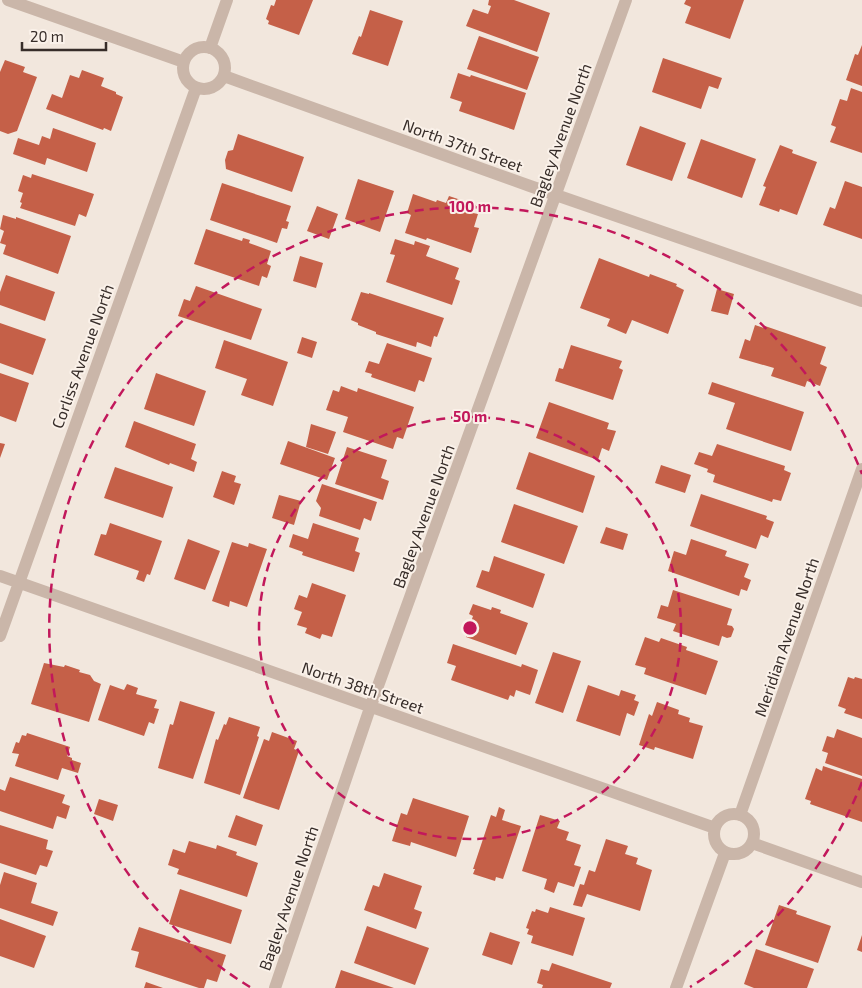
<svg xmlns="http://www.w3.org/2000/svg" width="862" height="988" font-family="'Exo 2',sans-serif">
  <rect width="100%" height="100%" fill="#f2e7dd"/>
  <path fill="#c56048" d="M276 0H313L299 35 268 24 269 21 266 19 271 5 274 6Z
    M489 0H514L550 13 537 52 466 26 473 9 488 14 491 6 488 5Z
    M686 0H744L730 39 685 23 691 7 684 4Z
    M370 10 403 21 388 66 352 54 359 36 361 37Z
    M479 36 539 57 527 90 467 69Z
    M862 45V86L846 80 855 54 858 55Z
    M663 58 722 78 718 89 709 86 701 109 652 92Z
    M5 60 25 67 23 72 37 77 17 131 8 134 0 131V72Z
    M82 70 104 78 101 86 116 92V94L123 97 111 131 104 128 103 130 46 109 52 94 62 98 70 75 79 78Z
    M458 73 470 77 471 75 526 93 514 130 459 111 462 102 450 98Z
    M851 88 862 92V153L830 142 836 127 831 125 840 99 847 101Z
    M640 126 686 143 672 181 626 165Z
    M53 128 96 143 87 172 47 158 45 165 13 154 18 138 39 145 42 136 50 139Z
    M238 134 304 157 292 192 226 169 225 160 228 151 233 150Z
    M701 139 756 159 742 198 687 178Z
    M780 145 793 150 792 153 817 162 797 215 780 209 779 212 759 205 766 187 763 186Z
    M32 174 94 194 86 217 79 214 75 226 20 208 22 203 20 202 23 193 18 191 23 175 31 178Z
    M358 179 394 191 380 232 345 219Z
    M845 181 862 187V239L823 225 830 207 835 209Z
    M222 183 291 206 286 221 289 222 287 229 282 228 277 243 210 220Z
    M413 194 436 202 437 200 446 203 449 196 476 205 473 213 478 214 474 227 479 228 471 253 427 238 426 240 405 233 411 215 407 213Z
    M317 206 338 214 329 239 307 231Z
    M3 215 16 219V217L71 236 58 274 3 254 6 245 0 243 4 231 0 229Z
    M206 229 242 241 243 238 250 240 249 243 271 251 267 264 271 266 267 278 262 276 259 286 194 264Z
    M395 239 414 245 415 241 430 246 426 256 459 268 455 279 460 281 452 305 386 282 395 255 390 254Z
    M300 256 323 263 316 288 293 281Z
    M599 258 649 277 650 274 677 284 676 286 684 290 668 334 632 320 626 334 607 326 610 319 580 308Z
    M6 275 55 292 45 321 0 305V292Z
    M196 286 262 309 251 340 178 316 184 299 190 301Z
    M717 289 734 294 728 315 711 311Z
    M361 292 369 294V293L444 318 437 337 434 336 431 347 417 342 416 347 376 334V332L358 325V323L351 320Z
    M0 323 46 339 33 375 0 363Z
    M755 325 764 328 765 326 826 347 820 364 827 367 820 386 807 381 805 387 771 376 774 368 739 358 745 339 750 341Z
    M302 337 317 342 312 358 297 353Z
    M224 340 288 362 273 406 241 395 247 379 215 368Z
    M387 343 432 358 424 382 419 380 415 392 371 377 372 374 365 372 369 361 379 364Z
    M571 345 622 361 619 368 623 370 613 400 555 381 559 368 563 369Z
    M0 373 29 383 16 422 0 416Z
    M156 373 206 391 194 426 144 409Z
    M712 382 804 412 791 451 726 429 735 403 708 394Z
    M341 386 357 392 358 388 414 407 403 439 397 437 393 449 343 432 348 417 326 410 333 390 339 392Z
    M549 402 609 423 607 429 616 431 609 451 602 448 598 460 536 438Z
    M134 421 196 444 191 459 197 462 194 472 170 463 169 465 125 447Z
    M311 424 336 432 328 454 306 447Z
    M288 441 335 458 327 480 280 464Z
    M0 443 5 444 0 458Z
    M717 444 785 466 784 470 791 473 781 501 773 499 772 502 713 482 715 475 707 472 708 469 694 464 699 452 712 456Z
    M347 447 387 460 381 478 389 481 383 500 335 484Z
    M529 452 595 476 583 513 516 489Z
    M661 465 691 475 685 493 655 483Z
    M115 467 173 487 163 518 104 498Z
    M222 471 236 476 234 482 241 484 234 505 213 497Z
    M322 484 377 502 371 521 364 518 360 530 319 516 321 508 316 501Z
    M701 494 767 516 766 519 774 522 768 538 761 535 756 549 690 526Z
    M279 495 301 501 294 525 272 518Z
    M514 504 578 526 564 564 501 542Z
    M110 523 162 541 150 575 147 574 144 582 136 579 139 571 94 555 101 534 106 535Z
    M313 523 359 538 355 551 360 553 354 572 302 555 303 552 289 547 293 534 308 539Z
    M606 527 628 534 623 550 600 543Z
    M188 539 220 551 205 590 174 579Z
    M691 539 727 551 725 556 749 564 744 577 751 580 747 591 741 589 739 596 668 571 674 551 686 555Z
    M232 542 248 547 249 543 267 549 247 607 230 601 229 607 212 601Z
    M494 556 545 574 533 608 476 587 482 570 489 572Z
    M312 583 346 595 332 637 322 634 320 639 305 633 307 628 297 625 302 612 294 609 299 595 307 598Z
    M673 590 732 609 727 625 732 626 734 629 731 637 727 638 722 636 719 646 673 631 676 624 657 618 661 605 668 607Z
    M473 604 491 610 492 607 501 610 500 613 528 623 516 655 466 637 473 616 469 614Z
    M645 637 659 642 661 638 687 647 686 650 718 661 706 695 644 674 646 668 635 665Z
    M453 644 521 667 522 664 538 670 530 695 516 690 514 697 510 695 508 700 451 680 456 666 447 663Z
    M553 652 581 661 563 713 535 703Z
    M44 663 64 667 65 665 80 670 79 672 90 675 94 681 101 684 89 722 31 704Z
    M848 677 854 679 855 677 862 679V719L844 713 846 709 838 706Z
    M127 684 138 688 136 694 157 700 154 708 159 709 154 724 149 722 144 736 98 720 110 685 124 690Z
    M588 685 619 696 621 690 636 695 634 700 639 702 634 716 627 713 620 736 576 721Z
    M180 701 215 712 193 779 158 768 170 724 173 725Z
    M657 702 679 710 678 714 690 718 689 722 703 726 693 759 655 747 654 750 639 745 649 714 652 716Z
    M229 717 260 727 257 736 259 737 240 795 204 783 216 739 218 740 224 724 226 725Z
    M837 729 862 738V776L825 763 828 753 822 751 827 736 834 738Z
    M272 732 297 741 294 749 299 751 279 810 243 798 264 739 269 741Z
    M27 733 70 747 67 756 72 758V760L81 763 78 773 62 768 58 780 15 766 19 754 12 753 16 742 19 743 22 735 26 736Z
    M823 766 862 779V822L810 804 811 801 805 799 816 768 822 771Z
    M10 777 65 795 62 803 70 806 66 819 57 816 53 829 0 811V789L5 791Z
    M413 798 469 816 456 857 411 842 410 846 392 841 401 813 407 815Z
    M99 799 118 805 113 821 94 814Z
    M499 807 505 810 502 820 521 826 503 879 496 877 495 881 473 874 475 869H473L491 815 496 817Z
    M236 815 263 825 256 846 228 837Z
    M540 815 560 821 557 828 569 832 566 840 581 845 574 865 581 867 574 887 558 882 554 893 544 889 547 879 522 871Z
    M0 825 48 840 46 849 53 851 47 867 40 865 36 875 0 863Z
    M606 839 628 846 625 854 638 858 636 864 652 870 640 911 587 894 582 907 573 905 580 884 584 885 589 870 595 872Z
    M189 841 216 849 217 845 237 852 236 855 258 863 247 897 177 874 179 869 168 865 173 849 185 853Z
    M4 872 37 883 31 903 58 912 53 926 0 908V885Z
    M384 873 422 886 414 909 422 912 416 929 364 910 373 885 379 887Z
    M180 889 242 910 231 944 169 924Z
    M779 905 797 911 796 914 831 926 818 963 765 945Z
    M550 907 585 918 573 956 531 943 533 936 527 934 529 929 526 928 532 911 535 912 536 909 548 913Z
    M0 919 46 936 34 968 0 956Z
    M367 926 429 948 415 985 354 963Z
    M139 927 226 955 217 982 207 979 204 988H199L135 967 139 952 131 950Z
    M490 932 520 942 512 965 482 955Z
    M862 935V952L857 950Z
    M756 949 814 969 807 988H754L744 984Z
    M552 963 612 983 610 988H542L543 985 537 983 541 969 549 971Z
    M341 970 394 988H335Z
    M146 982 163 988H144Z"/>
  <g fill="none" stroke-linecap="round" stroke-linejoin="round">
    <path stroke="#cab6a9" stroke-width="12" d="M8 0 184 62
      M183 68a21 21 0 1 1 42 0a21 21 0 1 1-42 0Z
      M210 48 227 0
      M224 76 530 186 862 301
      M0 576 715 828
      M0 636 196 88
      M714 834a20 20 0 1 1 40 0a20 20 0 1 1-40 0Z
      M740 815 862 469
      M752 843 862 882
      M275 988 370 708 626 0
      M676 988 725 853"/>
  </g>
  <g fill="none" stroke="#c2185b" stroke-width="2.5" stroke-dasharray="9 6">
    <circle cx="470" cy="628" r="211"/>
    <path d="M862 782A421 421 0 0 1 690 987M250 987A421 421 0 1 1 862 474"/>
  </g>
  <g text-anchor="middle" dominant-baseline="central" stroke-width="4" stroke-linejoin="round" paint-order="stroke">
    <g font-size="16" fill="#372d29" stroke="#faf1e9">
      <text transform="translate(560 135) rotate(-70)">Bagley Avenue North</text>
      <text transform="translate(463 145) rotate(20)">North 37th Street</text>
      <text transform="translate(82 356) rotate(-70)">Corliss Avenue North</text>
      <text transform="translate(423 516) rotate(-70)">Bagley Avenue North</text>
      <text transform="translate(786 637) rotate(-71)">Meridian Avenue North</text>
      <text transform="translate(363 687) rotate(19)">North 38th Street</text>
      <text transform="translate(288 898) rotate(-71)">Bagley Avenue North</text>
    </g>
  </g>
  <circle cx="470" cy="628" r="8" fill="#c2185b" stroke="#faf1e9" stroke-width="2.5"/>
  <g font-size="15" text-anchor="middle" font-weight="bold" fill="#c2185b" stroke="#faf1e9" stroke-width="4" stroke-linejoin="round" paint-order="stroke">
    <text x="470" y="212">100 m</text>
    <text x="470" y="422">50 m</text>
  </g>
  <path d="M22 42v8h84v-8" fill="none" stroke="#372d29" stroke-width="2.5"/>
  <text x="30" y="42" font-size="15" fill="#372d29" stroke="#faf1e9" stroke-width="4" paint-order="stroke">20 m</text>
</svg>
